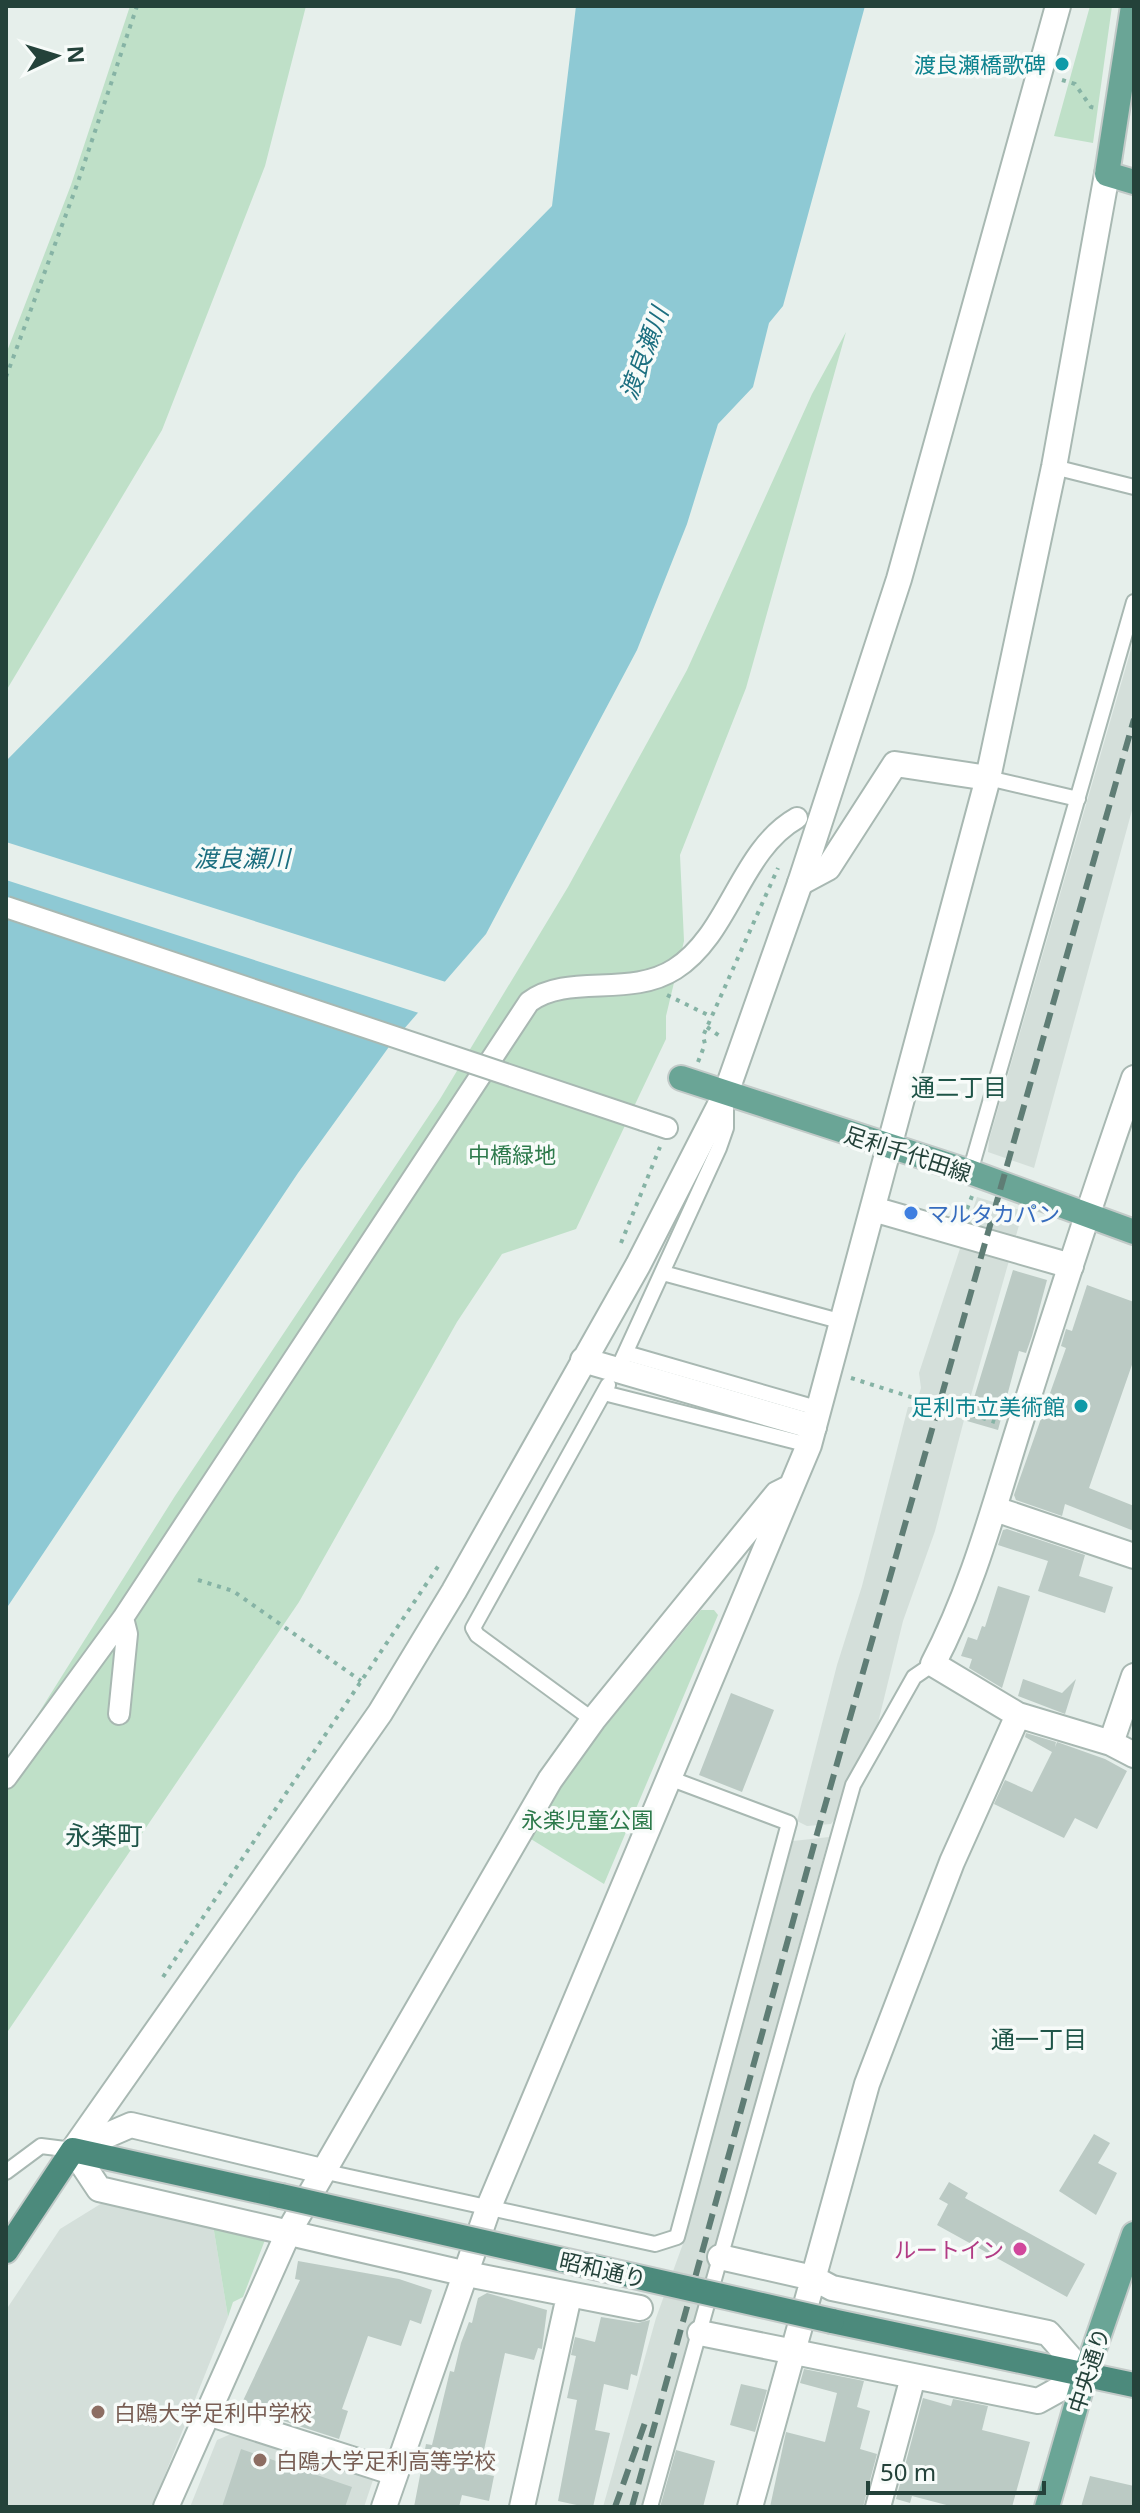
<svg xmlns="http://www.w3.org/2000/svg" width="1140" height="2513" font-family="'Noto Sans','Noto Sans JP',sans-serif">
  <rect width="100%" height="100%" fill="#e6efeb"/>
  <path fill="#d4dfda" d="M1134 639V803L1034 1168 988 1152 989 1140Z
    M977 1197 1023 1211 968 1406 962 1405 958 1417 964 1420 935 1531 903 1621 878 1723 848 1777 835 1819 831 1824 807 1826 797 1821 837 1665 862 1586 908 1407H915L921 1388 919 1373Z
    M829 1837 642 2507H603L656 2318 684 2241 793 1841Z
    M107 2200 213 2225 228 2317 152 2507H6V2310L60 2229Z
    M231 2434 373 2480 364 2507H190L217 2440Z"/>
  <path fill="#bfe0c8" d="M130 6H306L265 166 162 430 6 691V354L71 185Z
    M1090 6H1112L1093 143 1054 136Z
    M846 332 746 688 680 855 684 941 666 1016V1039L576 1229 502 1254 457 1322 299 1602 6 2034V1759L33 1722 175 1496 440 1099 568 887 687 670 812 394Z
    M701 1610H714L718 1615 604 1884 526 1836 566 1774Z
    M213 2225 265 2240 243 2297 233 2302 228 2317Z"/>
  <path fill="#8ec9d4" d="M576 6H865L783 306 769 323 753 387 718 424 687 524 637 650 486 934 391 1044 298 1173 6 1609V761L552 206Z"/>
  <path fill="#e6efeb" d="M6 842 449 983 422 1014 6 880Z"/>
  <path fill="#bbcac4" d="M1013 1270 1047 1280 1032 1336 1026 1353 1019 1351 998 1430 967 1421Z
    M1087 1285 1134 1302V1359L1089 1488 1134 1506V1531L1065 1504 1062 1516 1016 1500 1014 1495 1066 1348 1061 1346 1066 1329 1072 1331Z
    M1007 1529 1085 1555 1079 1576 1113 1587 1105 1613 1038 1591 1048 1561 998 1545 1003 1530Z
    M998 1586 1030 1596 1002 1688 969 1668 972 1659 961 1656 968 1637 977 1640 982 1626 985 1627Z
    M1023 1679 1062 1693 1076 1679 1065 1714 1018 1696Z
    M731 1693 774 1710 742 1792 699 1775Z
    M1026 1733 1056 1742 1055 1747 1057 1742 1105 1759 1127 1771 1097 1829 1075 1818 1064 1838 994 1804 1005 1780 1032 1792 1052 1752 1025 1737Z
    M1094 2134 1110 2143 1098 2163 1117 2173 1096 2215 1059 2191Z
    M949 2182 968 2193 965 2198 1085 2264 1067 2297 937 2225 948 2204 939 2199Z
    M298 2261 399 2279 432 2290 421 2324 410 2320 401 2346 368 2336 342 2409 348 2411 339 2439 240 2407 300 2280 295 2279Z
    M487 2293 547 2310 542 2349 538 2348 534 2360 505 2353 479 2473 494 2476 489 2501 462 2495 459 2507H414L426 2444 432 2445 450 2371 454 2372 461 2343 469 2322 472 2323 478 2298Z
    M601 2317 638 2323 650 2320 637 2376 631 2374 628 2390 604 2384 595 2430 610 2433 593 2507H586L558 2501 577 2400 567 2398 576 2356 571 2355 575 2337 595 2342Z
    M804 2369 864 2381 857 2407 870 2411 860 2449 877 2454 863 2507H770L786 2432 825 2442 837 2393 800 2383Z
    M741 2384 767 2390 755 2432 730 2425Z
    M923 2398 951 2406 953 2399 988 2406 982 2430 1030 2442 1012 2507H954L912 2496 910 2503 896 2499Z
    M241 2449 352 2487 345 2507H222Z
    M676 2450 715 2461 703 2507H660Z
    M1090 2476 1134 2486V2507H1081Z"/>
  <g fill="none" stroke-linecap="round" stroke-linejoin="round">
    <g stroke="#a8b8b2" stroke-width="18">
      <path id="service" d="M1054 467 1134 487
        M988 778 1078 799
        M970 1172 1134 602
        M663 1273 843 1322
        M626 1353 820 1409
        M622 1360 719 1148 726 1128V1102
        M604 1393 809 1445
        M593 1720 477 1635 473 1628 608 1385
        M322 2171 655 2244 677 2237 789 1823 669 1778
        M6 2172 41 2146 73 2150
        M650 2507 853 1785 914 1677 933 1664"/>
    </g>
    <g stroke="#a8b8b2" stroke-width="24">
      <path id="pedestrian" d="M643 1120 667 1128
        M119 1714 127 1634 123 1618
        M6 1778 123 1618 529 1002C568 973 630 998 675 969 730 934 740 850 797 818"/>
    </g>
    <g stroke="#a8b8b2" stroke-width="28">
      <path id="minor" d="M800 883 828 868 895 764 988 778
        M1134 1078C1094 1193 1056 1309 1020 1424 994 1506 973 1588 933 1664L1018 1715 1111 1743 1134 1755
        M583 1360 814 1427
        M995 1509 1134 1556
        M1111 1743 1134 1676
        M322 2171 131 2125 73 2150 99 2189 467 2274 640 2308
        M700 2333 1038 2401 1085 2375 1048 2333 832 2288 813 2278 720 2257
        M208 2413 395 2473
        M522 2507 569 2296
        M750 2507 867 2084 952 1862 1018 1715
        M878 2507 913 2377"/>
    </g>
    <g stroke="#a8b8b2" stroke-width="28">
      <path id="tertiary" d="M873 1209 1071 1266
        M73 2150 380 1713 454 1591 638 1265 726 1093 800 883 899 579 1058 6
        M166 2507 289 2231 550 1780 593 1720 777 1494 789 1488
        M384 2507 488 2209 809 1445 988 778 1054 467 1107 174"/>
    </g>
    <g stroke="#c2cac8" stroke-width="28">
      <path id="primary" d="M1133 6 1107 174 1134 182
        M681 1078 970 1172 1134 1232
        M1047 2507 1085 2375 1134 2234"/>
    </g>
    <g stroke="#c2cac8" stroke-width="28">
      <path id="trunk" d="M6 2251 73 2150 281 2196
        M832 2321 1134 2385"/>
    </g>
    <path stroke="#86b3a5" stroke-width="4" stroke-dasharray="4 6" stroke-linecap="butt" d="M1062 80 1075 84 1091 107 1096 108
      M6 377 78 182 137 6
      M667 995 712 1017
      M707 1027 721 1037
      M698 1062 705 1044 703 1036 778 868
      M967 1209 972 1196
      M621 1243 660 1147
      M851 1378 914 1398
      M963 1412 995 1422
      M198 1580 233 1591 361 1681
      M163 1977 441 1562"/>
    <use href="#service" stroke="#fff" stroke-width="14"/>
    <use href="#pedestrian" stroke="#fff" stroke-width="20"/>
    <use href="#minor" stroke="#fff" stroke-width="24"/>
    <use href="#tertiary" stroke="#fff" stroke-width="24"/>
    <use href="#primary" stroke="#6aa596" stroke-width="24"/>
    <use href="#trunk" stroke="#4c8a7c" stroke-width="24"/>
    <path stroke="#5f7d75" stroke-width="6" stroke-dasharray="16 8" stroke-linecap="butt" d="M615 2507 646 2420
      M632 2507 817 1834 1134 719"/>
    <g stroke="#a8b8b2" stroke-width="24" stroke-linecap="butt">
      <path id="pedestrian-bridge" d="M6 907 643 1120"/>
    </g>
    <g stroke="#c2cac8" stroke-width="28" stroke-linecap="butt">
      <path id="trunk-bridge" d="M281 2196 832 2321"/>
    </g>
    <use href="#pedestrian-bridge" stroke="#fff" stroke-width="20"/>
    <use href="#trunk-bridge" stroke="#4c8a7c" stroke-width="24"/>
  </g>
  <g fill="#0f9aa8" stroke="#f7fbf9" stroke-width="3">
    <circle cx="1062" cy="64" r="8"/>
    <circle cx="1081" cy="1406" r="8"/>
  </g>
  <circle fill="#3f7fe0" stroke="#f7fbf9" stroke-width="3" cx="911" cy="1213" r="8"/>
  <circle fill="#d1479c" stroke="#f7fbf9" stroke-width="3" cx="1020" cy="2249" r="8"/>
  <g fill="#8d6e63" stroke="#f7fbf9" stroke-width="3">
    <circle cx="98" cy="2412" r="8"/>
    <circle cx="260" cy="2460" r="8"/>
  </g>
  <g text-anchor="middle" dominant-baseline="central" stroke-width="7" stroke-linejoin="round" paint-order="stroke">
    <g font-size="22" fill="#0d838f" stroke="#f7fbf9" text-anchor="end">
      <text x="1046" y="64">渡良瀬橋歌碑</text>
      <text x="1065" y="1406">足利市立美術館</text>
    </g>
    <g font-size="22" fill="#24423a" stroke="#f7fbf9">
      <text transform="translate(908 1153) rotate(18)">足利千代田線</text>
      <text transform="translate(603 2269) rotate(13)">昭和通り</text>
      <text transform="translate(1088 2370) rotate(-72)">中央通り</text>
    </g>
    <g font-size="22" fill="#2d7a4b" stroke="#f7fbf9">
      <text x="512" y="1154">中橋緑地</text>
      <text x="587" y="1819">永楽児童公園</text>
    </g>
    <g font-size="22" fill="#366cbe" stroke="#f7fbf9" text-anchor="start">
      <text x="927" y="1213">マルタカパン</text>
    </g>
    <g font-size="22" fill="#b23c85" stroke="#f7fbf9" text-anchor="end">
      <text x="1004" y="2249">ルートイン</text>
    </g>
    <g font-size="22" fill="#785e54" stroke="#f7fbf9" text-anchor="start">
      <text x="114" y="2412">白鴎大学足利中学校</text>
      <text x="276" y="2460">白鴎大学足利高等学校</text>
    </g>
    <g font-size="24" font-style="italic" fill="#1c6f80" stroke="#f7fbf9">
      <text transform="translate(643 353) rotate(-70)">渡良瀬川</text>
      <text x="242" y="857">渡良瀬川</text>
    </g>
    <g font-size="24" fill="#1f5548" stroke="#f7fbf9">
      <text x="959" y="1086">通二丁目</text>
      <text x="1039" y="2038">通一丁目</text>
    </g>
    <g font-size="26" fill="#1f5548" stroke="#f7fbf9">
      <text x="104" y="1835">永楽町</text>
    </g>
  </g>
  <rect width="1140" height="2513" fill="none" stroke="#24423a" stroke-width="16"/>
  <g transform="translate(56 56) rotate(86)" stroke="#f7fbf9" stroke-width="6" paint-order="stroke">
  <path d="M0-6L14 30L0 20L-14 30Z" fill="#24423a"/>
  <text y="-12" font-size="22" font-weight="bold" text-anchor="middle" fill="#24423a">N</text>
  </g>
  <path d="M868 2481v12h176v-12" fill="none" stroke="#24423a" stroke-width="4"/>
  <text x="880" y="2481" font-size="24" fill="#24423a" stroke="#f7fbf9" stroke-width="6" paint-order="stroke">50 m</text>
</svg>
